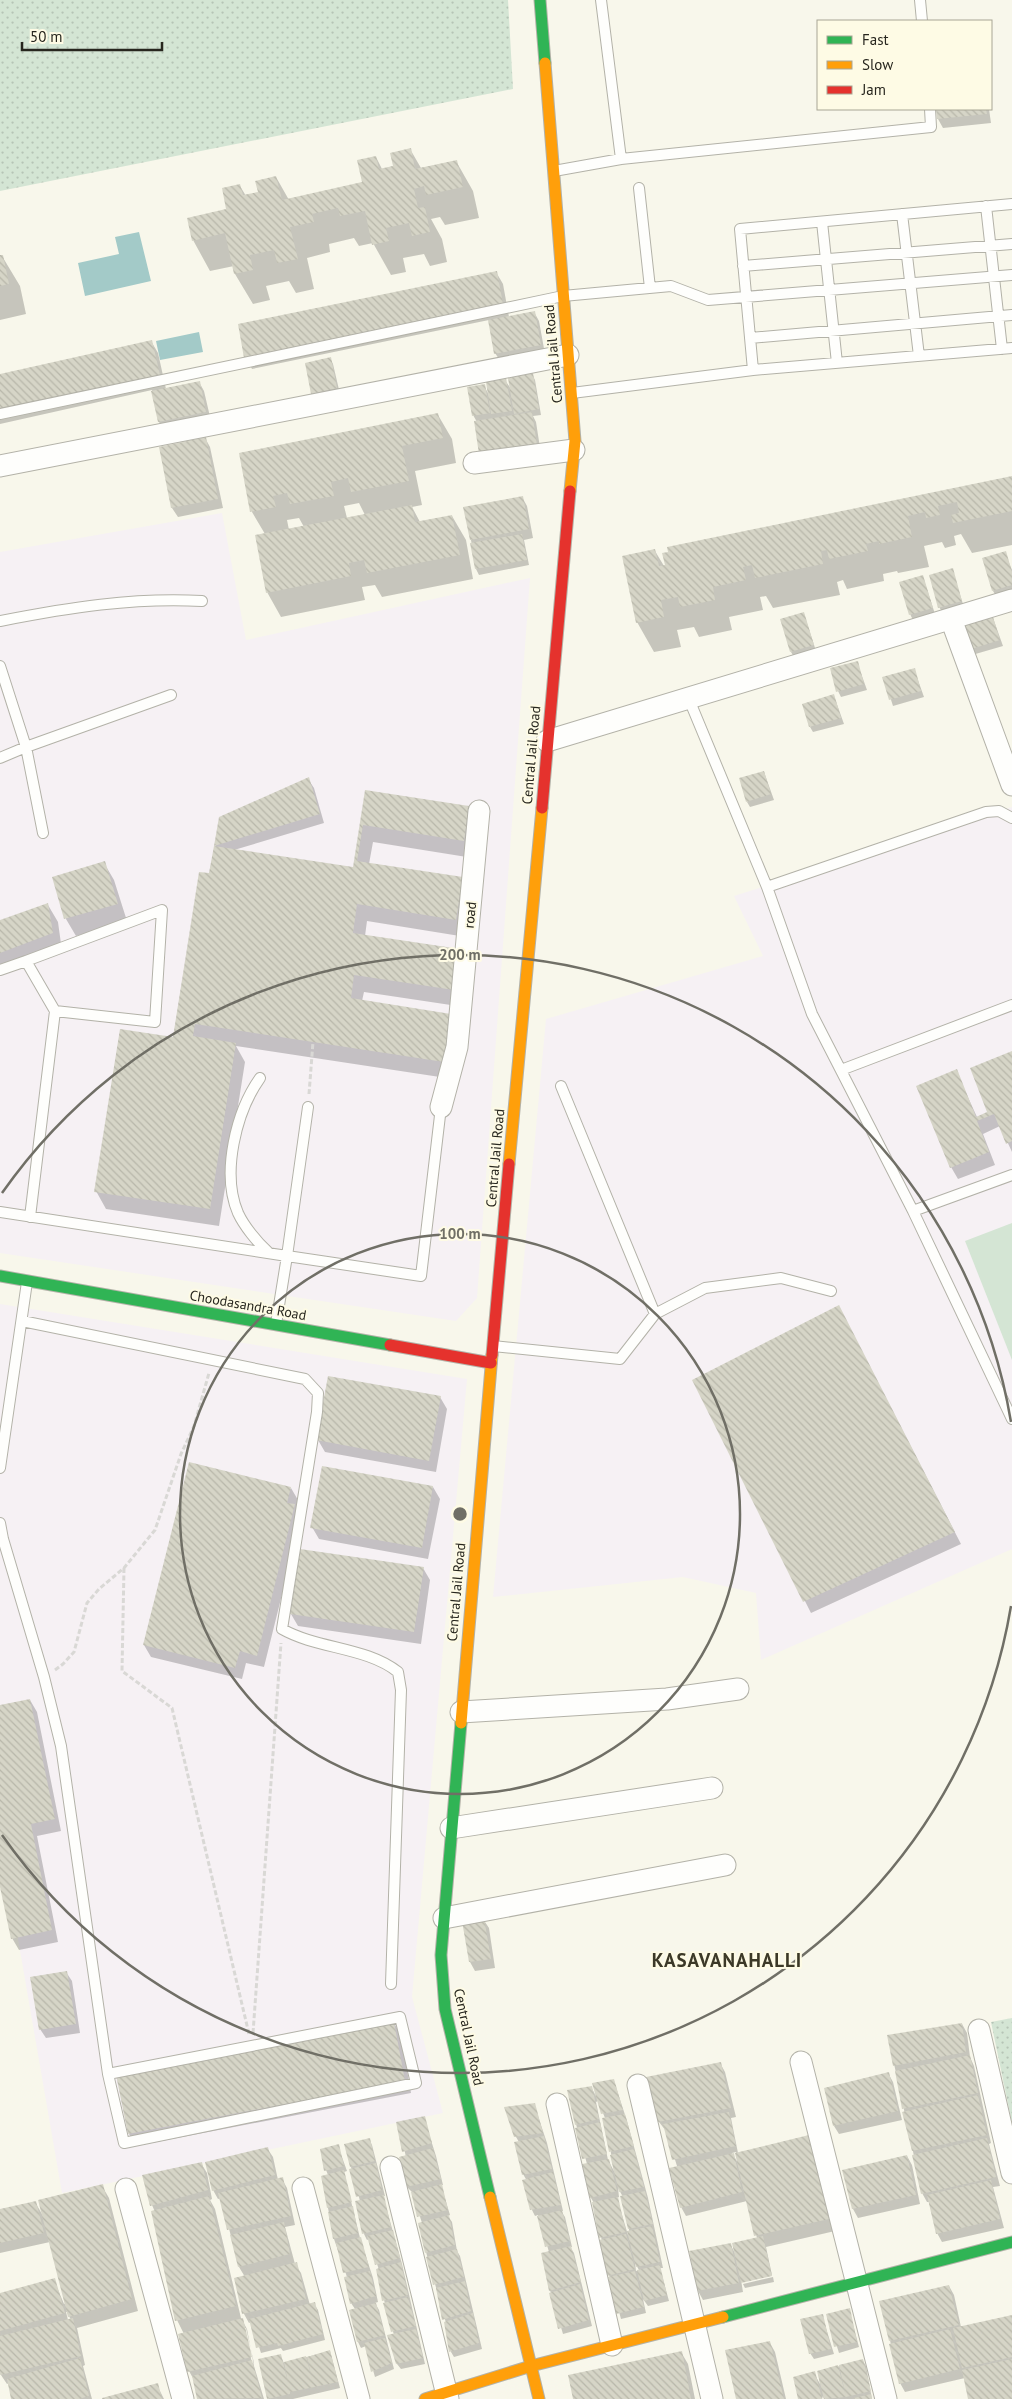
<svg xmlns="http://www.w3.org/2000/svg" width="1012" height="2399" font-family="'PT Sans',sans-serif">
  <defs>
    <pattern id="grass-dots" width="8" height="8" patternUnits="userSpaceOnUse" patternTransform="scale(1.25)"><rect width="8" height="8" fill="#d4e5d4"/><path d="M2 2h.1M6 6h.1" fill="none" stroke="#b6c4b6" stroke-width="1.8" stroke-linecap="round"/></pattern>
    <pattern id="building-back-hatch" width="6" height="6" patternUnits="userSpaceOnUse" patternTransform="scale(1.25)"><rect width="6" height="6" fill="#d6d5c7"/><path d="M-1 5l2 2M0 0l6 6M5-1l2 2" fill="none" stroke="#b8b7aa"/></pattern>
  </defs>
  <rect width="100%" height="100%" fill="#f8f7eb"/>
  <path fill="#f6f1f4" d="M222 513 246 640 530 578 477 1298 456 1321 0 1253V552Z
    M1012 807V1549L761 1660 756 1593 683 1577 493 1597 546 1019 763 956 734 896Z
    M0 1304 467 1379 412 1997 443 2113 62 2193 0 1835Z"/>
  <path fill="url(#grass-dots)" d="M0 0H508L513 89 0 191Z
    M1012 2018V2123L991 2022Z"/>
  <path fill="#d4e5d4" d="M1012 1223V1360L965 1241Z"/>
  <path fill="#a3cac8" d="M139 232 151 281 85 296 78 263 119 254 115 237Z
    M199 332 203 352 160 360 156 341Z"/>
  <path fill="#0003" fill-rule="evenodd" d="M937 109H989L991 123 943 128 938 119Z
    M410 149 421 168 456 161 473 191 479 218 445 225 440 217 431 219 442 239 447 262 430 266 424 254 403 258 406 272 391 275 373 243 359 246 354 238 329 244 330 252 307 258 314 289 296 293 289 281 266 286 270 300 253 304 235 274 234 266 210 271 193 240 228 210 240 186 246 196 259 193 276 177 289 200 363 183 376 157 382 169 394 166Z
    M2 256 20 286 26 314 0 320V257Z
    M496 272 503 284 509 317 534 312 539 321 545 354 501 362 495 353 489 320 252 369 246 357Z
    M151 341 158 353 166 389 199 382 204 391 211 421 164 431 159 422 152 390 0 424V375Z
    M330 358 333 364 340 394 316 399 312 393Z
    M532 374 535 380 541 415 533 416 536 422 541 454 477 422 473 415 484 386 488 393 505 380 511 389Z
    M438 415 452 439 456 463 415 471 422 505 412 507 420 522 452 516 466 540 473 579 382 597 375 585 362 587 365 600 281 617 267 592 265 534 252 512 240 454ZM359 503 365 515 347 518 344 506ZM299 518 304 527 289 530 287 520Z
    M205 438 210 447 223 508 178 517 172 508 160 448Z
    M1012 477V545L972 553 961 534 954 536 956 545 945 548 942 542 924 546 929 567 898 573 897 571 883 574 884 581 847 589 843 580 837 582 840 595 773 608 766 596 760 597 763 610 729 617 732 630 699 637 694 627 677 630 681 647 654 652 637 622 655 551 664 566Z
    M522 497 527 506 533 538 524 540 529 565 479 575 476 569 471 540Z
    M1005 553 1012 570V592L996 596 993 591Z
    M952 570 964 607 943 613 939 607Z
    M923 577 935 614 913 620 910 614Z
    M804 614 816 651 794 657 791 652Z
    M993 618 1003 646 972 655 962 627Z
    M857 662 867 690 841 697 838 691Z
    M914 669 924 697 893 706 884 678Z
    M834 696 844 724 813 732 810 727Z
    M764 772 774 800 750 807 747 802Z
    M308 779 314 788 324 823 234 850 354 868 366 791 468 807 479 825 473 858 373 842 369 864 462 879 466 937 367 921 365 936 460 951 464 1007 364 992 362 1001 451 1015 453 1079 236 1046 245 1062 219 1226 106 1209 96 1191 174 1038 215 846Z
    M104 863 114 880 127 921 76 936 66 919 53 878Z
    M48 905 58 922 62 951 0 974V922Z
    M1012 1052V1152L1000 1126 983 1134 995 1165 958 1179 951 1167 956 1071 977 1117 989 1113Z
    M845 1319 961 1544 811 1613 694 1381Z
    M440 1397 447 1409 436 1472 325 1452 318 1440Z
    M433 1487 440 1499 428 1559 319 1539 312 1527Z
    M291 1488 298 1500 296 1508 301 1518 264 1667 246 1663 242 1679 151 1657 144 1645Z
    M423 1568 430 1580 421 1644 298 1626 291 1614Z
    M30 1700 37 1712 61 1831 37 1836 58 1942 19 1950 12 1938 0 1880V1706Z
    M483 1919 489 1928 495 1968 475 1971 470 1962 464 1922Z
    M66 1972 72 1981 80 2033 46 2038 40 2029Z
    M394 2023 401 2035 411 2093 136 2146 129 2134 118 2076Z
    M962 2024 967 2033 970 2057 974 2066 991 2143 989 2144 1000 2186 993 2187 1004 2228 942 2242 937 2233 930 2202H927L922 2193 888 2036Z
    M720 2063 725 2072 736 2117 731 2118 738 2153 809 2137 835 2231 766 2247 772 2275 741 2280 743 2292 703 2300 698 2291 690 2252 730 2244 735 2253 757 2238 747 2201 686 2216 681 2207 677 2166 666 2131 659 2122 648 2078ZM736 2152 739 2163H738L732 2153Z
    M888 2073 893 2082 902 2120 839 2134 834 2126Z
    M614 2081 627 2121 648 2198 663 2268H660L669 2301 648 2306 643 2299 646 2313 621 2319 609 2275 594 2203 591 2198 587 2164 576 2124 591 2087 596 2096ZM598 2101 605 2118 614 2171 608 2160 596 2102ZM618 2188 623 2197 630 2235H628L617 2198 619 2197ZM635 2263 639 2270 636 2271Z
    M534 2104 547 2143 563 2211H561L565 2217 572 2247H570L574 2253 592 2326 563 2334 550 2290 549 2252 538 2215 535 2216 532 2210 524 2181H527L523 2174 519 2142 516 2137Z
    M424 2118 436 2156 443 2185H441L450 2215 448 2216 452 2222 457 2251 460 2256 482 2349 454 2357 451 2352 446 2323 426 2252 422 2223 412 2192 407 2187 400 2158 406 2157 398 2123Z
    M369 2139 372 2145 385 2196H383L402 2264 425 2364 401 2369 397 2364 394 2335 384 2300 379 2270 369 2239 367 2240 364 2234 357 2202 360 2201 351 2167Z
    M338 2146 347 2171 344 2172 360 2238 373 2278 378 2302 375 2303 379 2310 394 2369 375 2377 366 2346 361 2348 358 2342 350 2311 355 2309 351 2303 347 2277 334 2239 322 2177 328 2175 326 2170Z
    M267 2148 273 2157 278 2180 282 2179 287 2188 295 2225 285 2227 295 2264 301 2273 310 2305 314 2304 318 2310 325 2340 283 2351 281 2348 261 2353 251 2322 249 2323 244 2314 245 2277 239 2267 221 2198 218 2199 213 2190Z
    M907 2156 912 2165 920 2204 858 2218 853 2209 844 2171Z
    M201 2163 207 2173 212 2199 210 2200 215 2209 241 2318 247 2329 254 2366 264 2399H198L194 2380 189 2371 184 2334 177 2320 155 2212 152 2205ZM244 2328H246L254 2363H252Z
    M102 2186 109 2198 138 2311 77 2328 85 2365 83 2366 92 2399H13L9 2383 7 2384 1 2375 0 2367V2294L54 2280 64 2304 66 2303 50 2242 0 2253V2210L35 2202 42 2214ZM66 2312H67L71 2320H68Z
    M773 2277 774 2282 745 2288 743 2284Z
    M949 2286 954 2295 961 2327 1012 2316V2399H970L965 2378 905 2392 900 2383 881 2302Z
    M849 2309 859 2347 839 2353 827 2315Z
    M822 2315 834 2354 814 2359 810 2353Z
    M770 2343 775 2352 786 2399H737Z
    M330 2351 340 2388 293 2399H269L259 2360 280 2355 284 2363Z
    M681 2352 688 2364 695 2399H575Z
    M863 2361 866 2366 872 2399H824L823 2396 822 2399H800L814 2373 820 2384 818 2371Z
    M157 2385 164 2399H105Z"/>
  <path fill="url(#building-back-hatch)" d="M936 109H986L987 114 937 119Z
    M411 148 415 169 457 160 463 187 426 195 424 186 414 189 418 208 425 207 430 232 412 236 409 223 386 228 389 241 372 245 365 211 340 216 338 208 312 214 314 222 290 227 298 259 277 263 274 250 250 255 253 270 234 274 225 233 192 241 187 218 226 209 222 188 240 184 243 195 258 192 255 181 276 176 282 200 362 182 357 160 376 156 379 169 393 166 390 153Z
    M0 255H3L9 284 0 286Z
    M497 271 503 304 244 358 238 324Z
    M535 311 541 345 494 354 488 320Z
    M152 340 160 375 0 411V374Z
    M331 357 337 388 311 394 305 363Z
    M533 373 539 409 514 414 508 378Z
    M506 378 512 411 491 414 486 382Z
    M200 381 206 412 158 422 151 391Z
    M485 384 490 413 472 416 467 387Z
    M532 412 537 445 479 454 474 421Z
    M438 413 443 438 402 446 409 481 351 492 348 478 331 482 334 496 290 504 287 493 273 496 276 507 250 512 239 453Z
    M206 437 218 499 171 508 159 447Z
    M1012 476V511L953 523 951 515 959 513 957 502 938 506 940 515 926 518 925 512 908 516 912 537 879 544V541L866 544 868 551 829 559 827 550 821 551 823 564 755 578 752 565 743 567 746 580 713 587 715 600 680 607 678 597 661 600 664 617 636 623 622 556 655 549 659 566 665 565 662 553 668 552 667 547Z
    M523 496 529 529 470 540 463 507Z
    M412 505 415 522 452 515 460 555 367 573 364 560 349 563 351 576 266 593 255 535Z
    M522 534 527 560 475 569 470 543Z
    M1006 551 1012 572V585L992 591 982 558Z
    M953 568 962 601 938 608 929 575Z
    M923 575 933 608 909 615 899 582Z
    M804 612 814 645 790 652 780 619Z
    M993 617 1000 640 968 650 961 626Z
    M858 661 864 684 836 692 830 668Z
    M915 668 921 691 889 700 882 677Z
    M834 694 841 718 809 727 802 704Z
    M764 771 771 794 746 802 739 778Z
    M309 777 320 814 214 846 219 817Z
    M365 790 469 806 464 841 363 825 357 861 463 877 456 920 357 904 353 933 460 949 454 990 354 975 351 998 451 1014 444 1062 195 1024 193 1036 236 1043 210 1209 94 1192 120 1029 173 1037 199 872 209 873 214 846 353 867Z
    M105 861 118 904 64 919 52 877Z
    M48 903 53 933 0 953V920Z
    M1012 1051V1141L1006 1144 994 1114 977 1121 989 1152 950 1168 916 1086 957 1069 976 1117 987 1112 970 1068Z
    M839 1305 955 1532 803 1602 692 1380Z
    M328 1376 441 1396 429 1461 316 1440Z
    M189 1462 291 1487 287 1503 295 1504 257 1656 240 1651 235 1668 143 1645Z
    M322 1466 433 1486 422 1548 310 1528Z
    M300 1549 424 1567 414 1632 290 1614Z
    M30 1699 55 1819 31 1824 52 1930 11 1939 0 1887V1705Z
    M484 1918 491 1959 469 1962 462 1921Z
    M67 1971 76 2024 39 2030 30 1977Z
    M394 2022 405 2081 128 2134 116 2075Z
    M962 2023 966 2052 893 2066 887 2035Z
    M970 2055 978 2093 902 2109 895 2071Z
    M721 2062 731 2108 658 2122 646 2077Z
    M889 2072 898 2111 833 2126 824 2088Z
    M614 2079 623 2110 601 2114 592 2083Z
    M592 2086 599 2119 575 2125 567 2090Z
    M978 2095 987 2135 912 2151 902 2112Z
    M535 2103 543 2133 514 2137 504 2107Z
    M729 2112 736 2146 672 2160 663 2124Z
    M625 2114 634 2146 609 2152 602 2118Z
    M425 2116 432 2143 402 2152 396 2122Z
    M600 2122 607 2154 582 2159 575 2128Z
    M809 2135 829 2219 754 2236 735 2153Z
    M544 2136 552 2169 522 2175 514 2142Z
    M370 2138 375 2161 350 2167 344 2144Z
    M987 2138 996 2177 921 2194 912 2155Z
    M339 2144 344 2166 324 2171 320 2149Z
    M268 2147 275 2175 212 2191 205 2162Z
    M433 2148 441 2179 406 2187 399 2157Z
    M634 2149 644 2187 619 2192 610 2155Z
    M734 2153 742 2192 680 2208 669 2168Z
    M907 2155 916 2195 852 2209 842 2170Z
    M609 2159 617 2191 590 2198 582 2164Z
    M202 2162 208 2190 150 2206 142 2175Z
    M376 2163 382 2190 356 2197 349 2169Z
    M344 2170 352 2202 327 2208 321 2176Z
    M553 2172 561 2205 530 2210 522 2180Z
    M283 2177 291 2216 227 2230 218 2193Z
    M991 2180 1000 2219 936 2234 927 2195Z
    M103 2184 132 2299 68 2317 38 2200Z
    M442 2184 448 2210 417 2217 411 2192Z
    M645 2191 653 2224 628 2229 620 2196Z
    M384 2195 391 2227 362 2234 355 2201Z
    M209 2196 236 2306 175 2321 151 2211Z
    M618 2197 626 2232 599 2238 592 2202Z
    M36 2201 44 2233 0 2243V2209Z
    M353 2206 358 2233 333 2239 328 2212Z
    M562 2210 570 2241 545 2247 537 2216Z
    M449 2215 455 2245 425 2253 418 2223Z
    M284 2222 290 2254 238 2267 230 2235Z
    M652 2226 660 2262 636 2267 627 2231Z
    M393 2230 400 2258 375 2265 367 2236Z
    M626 2234 635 2269 607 2276 599 2240Z
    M763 2236 772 2276 741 2283 732 2243Z
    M361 2237 369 2267 343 2273 336 2243Z
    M731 2243 739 2283 697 2291 689 2251Z
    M571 2246 581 2282 549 2291 541 2253Z
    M457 2249 464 2277 433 2285 426 2257Z
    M297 2262 306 2299 242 2314 234 2278Z
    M401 2262 408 2295 382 2301 376 2269Z
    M660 2265 667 2295 644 2301 637 2270Z
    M370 2271 376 2296 350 2304 344 2277Z
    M635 2271 644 2307 616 2314 608 2277Z
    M55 2278 65 2313 0 2331V2293Z
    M465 2281 471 2311 442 2320 436 2288Z
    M580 2284 589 2320 558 2329 549 2293Z
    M949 2285 959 2325 889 2341 879 2301Z
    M408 2297 416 2326 391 2332 383 2303Z
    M315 2302 323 2334 278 2346 277 2343 256 2348 249 2319Z
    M376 2303 385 2335 357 2342 349 2310Z
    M850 2308 857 2342 834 2347 826 2314Z
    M473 2313 479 2343 449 2352 444 2322Z
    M823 2314 831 2349 809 2354 800 2319Z
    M1012 2315V2357L962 2368 953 2328Z
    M73 2318 81 2356 0 2375V2336Z
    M243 2318 252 2357 187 2372 178 2334Z
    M416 2329 423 2358 396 2364 387 2335Z
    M950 2329 960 2369 899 2384 889 2344Z
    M385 2338 392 2363 371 2372 364 2343Z
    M770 2341 784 2399H736L725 2350Z
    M330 2350 338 2382 290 2392V2394L267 2399 258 2359 281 2354 288 2383 284 2362 306 2356 312 2379 307 2357Z
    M682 2351 691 2399H573L568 2375Z
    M80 2358 89 2396 79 2399H11L7 2379Z
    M863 2359 871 2391 846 2397 839 2365Z
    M1012 2359V2399H968L962 2370Z
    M252 2360 262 2398 197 2399 192 2376Z
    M838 2365 846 2397 824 2399 817 2371Z
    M815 2371 822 2399H798L793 2377Z
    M158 2383 162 2399H102V2398Z
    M871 2394 872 2399H854V2398Z"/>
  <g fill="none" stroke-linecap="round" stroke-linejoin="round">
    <g stroke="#b3b2a8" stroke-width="12">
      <path id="lane" d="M601 0 621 159
        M920 0 922 21
        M554 171 621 159 931 127 930 109
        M639 188 650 288
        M986 206 1002 349
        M902 214 919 356
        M822 222 837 363
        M743 266 1012 244
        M750 338 1012 315
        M753 370 740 229 1012 204
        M572 393 753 370 1012 348
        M0 414 563 296 671 286 708 300 1012 275
        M0 621C67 608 134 597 202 601
        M0 666 26 747 0 758
        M688 697 767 887 812 1014 913 1211 1012 1419
        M43 833 26 747 171 695
        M767 887 986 812 999 811 1012 818
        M26 961 162 910 155 1022 55 1011
        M0 970 26 961 55 1011 30 1217
        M841 1070 1012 1005
        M260 1078C236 1112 221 1173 238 1213 244 1226 257 1242 268 1252
        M561 1086 655 1314
        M308 1107 287 1256 421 1276 441 1107
        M913 1211 1012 1175
        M0 1212 287 1256 276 1324
        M22 1321 305 1379 318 1393 317 1412 282 1629C317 1649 367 1647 398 1672L401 1690 391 1984
        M493 1346 620 1359 655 1314 705 1288 781 1278 831 1291
        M0 1468 27 1282
        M0 1523 3 1539 44 1677 61 1746 108 2074 124 2143 416 2083 400 2017 108 2074"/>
    </g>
    <g stroke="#b3b2a8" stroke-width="23">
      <path id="street" d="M474 463 574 450
        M0 466 568 355
        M951 619 1012 785
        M547 741 1012 600
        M441 1107 457 1047 479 811
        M461 1712 667 1699 738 1689
        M451 1828 712 1788
        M444 1918 725 1865
        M979 2030 1012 2173
        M801 2062 886 2399
        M638 2085 712 2399
        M557 2104 612 2345
        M391 2167 448 2399
        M303 2188 359 2399
        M126 2189 183 2399"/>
    </g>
    <g stroke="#b3b2a8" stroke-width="13">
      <path id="fast" d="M540 0 545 63
        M0 1276 390 1345
        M461 1723 441 1955 445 2009 490 2197
        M723 2317 1012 2242"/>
    </g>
    <g stroke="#b3b2a8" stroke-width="13">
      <path id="slow" d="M545 63 575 441 570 491
        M509 1164 542 808
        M461 1723 492 1355
        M490 2197 539 2399
        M425 2399 531 2366 723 2317"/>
    </g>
    <g stroke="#b3b2a8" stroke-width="13">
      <path id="jam" d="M542 808 570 491
        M390 1345 491 1363
        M492 1355 509 1164"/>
    </g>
    <path stroke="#d9d8d5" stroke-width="3" stroke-dasharray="5 2.5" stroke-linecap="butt" d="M309 1094 313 1042
      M124 1568 122 1671 172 1708 249 2034
      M55 1670 63 1664 74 1652 87 1603 99 1589 124 1568 155 1530 181 1454 194 1426 209 1373
      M253 2033 281 1643"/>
    <use href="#lane" stroke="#fefefc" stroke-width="10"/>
    <use href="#street" stroke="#fefefc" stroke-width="21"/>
    <use href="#fast" stroke="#30b455" stroke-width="11"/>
    <use href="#slow" stroke="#ff9f0a" stroke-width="11"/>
    <use href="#jam" stroke="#e5322d" stroke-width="11"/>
  </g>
  <g fill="none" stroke="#706f66" stroke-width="2.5">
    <circle cx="460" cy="1514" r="280"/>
    <path d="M1011 1606A559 559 0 0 1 2 1835M2 1193A559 559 0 0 1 1011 1422"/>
  </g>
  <g text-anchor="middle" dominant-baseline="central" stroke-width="4" stroke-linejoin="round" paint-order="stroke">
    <g font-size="14" fill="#27261e" stroke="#fefbe5">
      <text transform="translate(553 354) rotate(-95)">Central Jail Road</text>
      <text transform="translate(531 755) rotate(-85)">Central Jail Road</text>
      <text transform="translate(470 915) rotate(-84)">road</text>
      <text transform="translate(495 1158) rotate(-85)">Central Jail Road</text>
      <text transform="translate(248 1305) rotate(10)">Choodasandra Road</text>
      <text transform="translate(456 1592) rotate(-85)">Central Jail Road</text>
      <text transform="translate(469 2037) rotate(78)">Central Jail Road</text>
    </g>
    <g font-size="19" font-weight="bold" letter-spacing="1" fill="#3c3927" stroke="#fefbe5">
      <text x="727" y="1960">KASAVANAHALLI</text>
    </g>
  </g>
  <circle cx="460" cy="1514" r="8" fill="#706f66" stroke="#fefbe5" stroke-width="2.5"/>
  <g font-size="15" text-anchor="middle" font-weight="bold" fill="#706f66" stroke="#fefbe5" stroke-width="4" stroke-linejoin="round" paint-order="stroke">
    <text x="460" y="960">200 m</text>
    <text x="460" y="1239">100 m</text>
  </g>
  <rect x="817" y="20" width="175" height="90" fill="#fefbe5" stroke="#a8a695"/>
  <rect x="827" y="36" width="25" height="8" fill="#30b455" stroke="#a8a695"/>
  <text x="862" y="45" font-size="15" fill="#27261e">Fast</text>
  <rect x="827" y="61" width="25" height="8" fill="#ff9f0a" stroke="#a8a695"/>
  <text x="862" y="70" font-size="15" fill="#27261e">Slow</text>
  <rect x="827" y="86" width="25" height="8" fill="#e5322d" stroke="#a8a695"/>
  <text x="862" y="95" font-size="15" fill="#27261e">Jam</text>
  <path d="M22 42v8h140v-8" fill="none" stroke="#27261e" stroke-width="2.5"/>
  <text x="30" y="42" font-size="15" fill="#27261e" stroke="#fefbe5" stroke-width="4" paint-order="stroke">50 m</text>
</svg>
